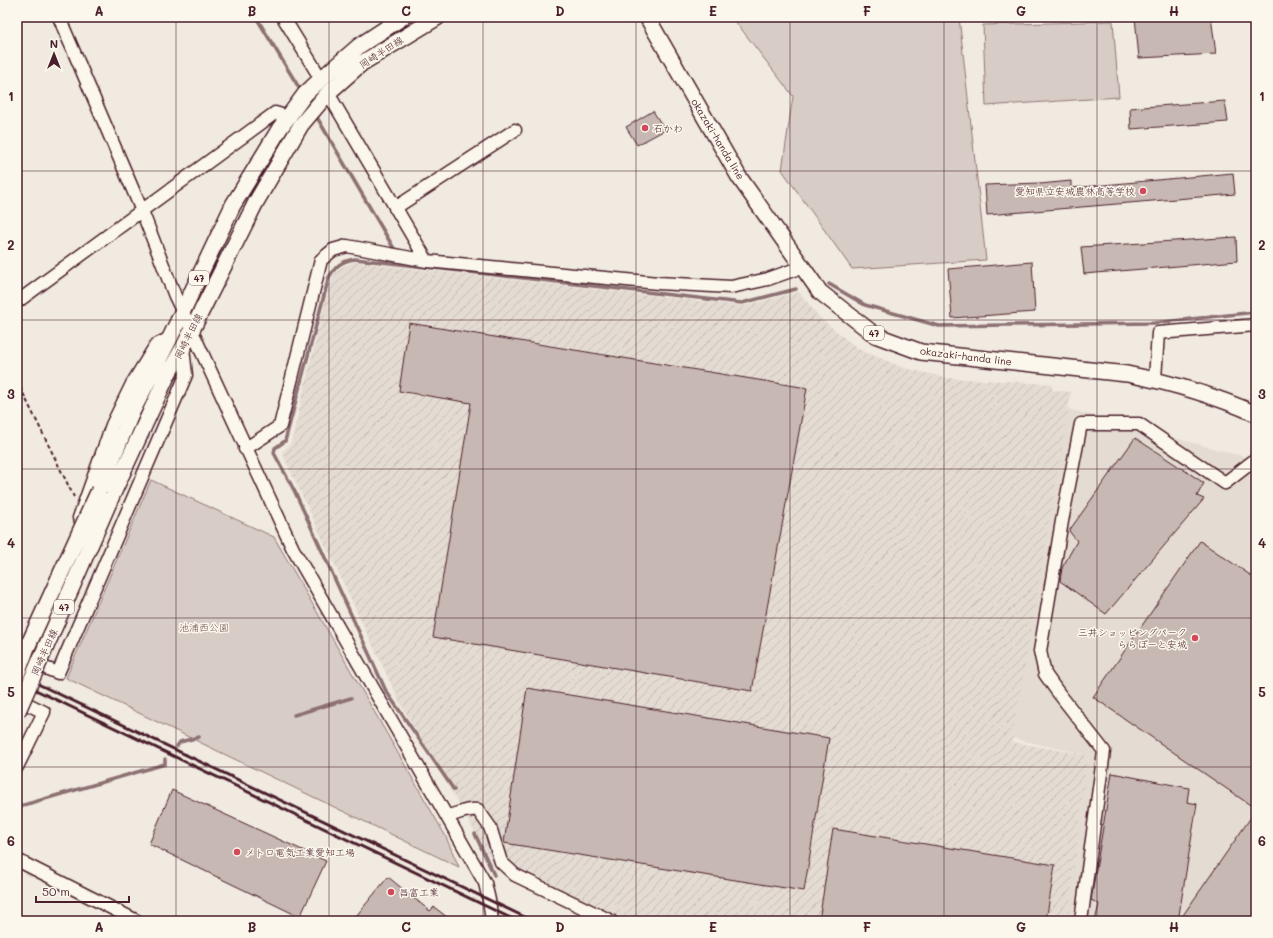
<svg xmlns="http://www.w3.org/2000/svg" width="1273" height="938" font-family="Mali,'Klee One',sans-serif">
  <defs>
    <pattern id="industrial-furrows" width="10" height="10" patternUnits="userSpaceOnUse"><rect width="10" height="10" fill="#e4dbd2"/><path d="M-1 1l2-2M0 10L10 0M9 11l2-2" fill="none" stroke="#c5bcb4"/></pattern>
  </defs>
  <rect width="100%" height="100%" fill="#f0eae0"/>
  <filter id="ink" filterUnits="userSpaceOnUse"><feTurbulence type="fractalNoise" baseFrequency=".025" numOctaves="2"/><feDisplacementMap in="SourceGraphic" scale="8" xChannelSelector="R" yChannelSelector="G"/><feConvolveMatrix kernelMatrix="1 2 1 2 8 2 1 2 1" color-interpolation-filters="sRGB"/></filter>
  <g filter="url(#ink)">
    <path fill="#e4dbd2" d="M1068 409 1245 457 1256 464V921H1062L1087 755 1007 737Z"/>
    <path fill="url(#industrial-furrows)" d="M354 262 743 306 799 292 820 318 858 349 904 368 947 378 1052 384V390L1071 392 1012 742 1087 755 1068 921H619L494 865 399 701 282 453 291 443 330 282 336 272 344 266Z"/>
    <path fill="#d8ccc6" stroke="#917678" d="M732 17H959L986 260 852 269 782 170 793 96Z
      M1113 21 1119 97 986 106 983 25Z
      M151 480 274 537 445 835 459 867 66 678Z"/>
    <g fill="none" stroke-linecap="round" stroke-linejoin="round">
      <path stroke="#8c6f72" stroke-width="3.5" d="M256 17 301 91
        M1252 17 1256 78
        M315 114 396 252
        M829 284 865 305 939 326 1154 323 1256 312
        M294 715 351 698
        M177 746 180 742 199 737
        M454 790 386 691 295 492 274 453 275 448 285 441 329 277C336 266 341 261 355 259L742 303 796 289
        M17 807 165 764V759
        M475 834 494 875"/>
    </g>
    <path fill="#c8b8b3" stroke="#4a1f2b" d="M1135 17H1211L1216 54 1139 58Z
      M1225 101 1228 122 1131 129 1130 108Z
      M653 111 665 130 637 145 626 127Z
      M1233 173 1235 194 987 215 985 185 1040 183V184L1071 181V188Z
      M1236 237 1237 261 1084 274 1081 247Z
      M1032 262 1035 312 952 318 948 269Z
      M409 323 807 388 752 691 433 637 471 403 399 391Z
      M1135 438 1204 483 1197 496 1204 499 1106 614 1060 581 1062 568 1077 541 1069 531Z
      M1200 541 1256 579V809L1093 697Z
      M527 688 829 738 804 891 504 843Z
      M1112 773 1189 788 1187 802 1197 804 1178 921H1095L1099 904 1091 900Z
      M172 790 326 861 300 917 149 844Z
      M1256 810V921H1179Z
      M833 829 1055 865 1046 921H819Z
      M388 877 430 911 434 907 452 921H352Z"/>
    <g fill="none" stroke-linecap="round" stroke-linejoin="round">
      <g stroke="#4a1f2b" stroke-width="15">
        <path id="minor" d="M59 17 142 211 175 296 191 329 293 549 485 883 489 900 492 921
          M283 17 321 79
          M328 93 427 261
          M395 208 515 130
          M17 302 275 113 288 117
          M1155 379 1158 333 1256 325
          M245 449 280 426 321 260 333 250 347 246 427 261 658 283 731 287 768 279 802 267
          M79 518 112 425 132 384 156 345 170 338
          M30 662 58 673 186 375 183 348
          M17 699 44 712 17 767
          M447 816C459 814 466 808 478 810L490 827 501 862 515 875 611 921
          M17 860 137 921
          M1081 921 1104 751 1057 691 1045 674 1040 651 1062 521 1081 424H1139L1225 483 1256 459"/>
      </g>
      <g stroke="#4a1f2b" stroke-width="18">
        <path id="major" d="M647 17 739 177 820 292 875 335 921 352 1127 374C1172 383 1214 395 1256 414
          M99 490 132 412 170 338 233 205 280 128 305 94 321 79 359 46 403 17
          M110 500 167 376 183 348 256 202 301 125 328 93 362 63 438 17"/>
      </g>
      <path stroke="#4a1f2b" stroke-width="2" stroke-dasharray="4 3" stroke-linecap="butt" d="M17 381 74 497"/>
      <use href="#minor" stroke="#fbf7ec" stroke-width="12"/>
      <use href="#major" stroke="#fbf7ec" stroke-width="15"/>
      <path stroke="#4a1f2b" stroke-width="3" d="M17 674 533 921
        M17 681 517 921"/>
      <g stroke="#4a1f2b" stroke-width="18" stroke-linecap="butt">
        <path id="major-bridge" d="M17 674 26 650 99 490
          M17 713 110 500"/>
      </g>
      <use href="#major-bridge" stroke="#fbf7ec" stroke-width="15"/>
    </g>
  </g>
  <path fill="none" stroke="#4a1f2b" stroke-width="1" stroke-opacity="0.55" d="M176 17V921M329 17V921M483 17V921M636 17V921M790 17V921M944 17V921M1097 17V921M17 171H1256M17 320H1256M17 469H1256M17 618H1256M17 767H1256"/>
  <g fill="#d1495b" stroke="#fbf7ec" stroke-width="1.5">
    <circle cx="645" cy="128" r="4"/>
    <circle cx="1143" cy="191" r="4"/>
    <circle cx="1195" cy="638" r="4"/>
    <circle cx="237" cy="852" r="4"/>
    <circle cx="391" cy="892" r="4"/>
  </g>
  <g text-anchor="middle" dominant-baseline="central" stroke-width="3" stroke-linejoin="round" paint-order="stroke">
    <g fill="#fbf7ec" stroke="#7f6065" stroke-width="1">
      <rect x="189" y="271" width="20" height="14" rx="3"/>
      <rect x="864" y="326" width="20" height="14" rx="3"/>
      <rect x="54" y="600" width="20" height="14" rx="3"/>
    </g>
    <g font-size="9" font-weight="bold" fill="#4a1f2b">
      <text x="199" y="278">47</text>
      <text x="874" y="333">47</text>
      <text x="64" y="607">47</text>
    </g>
    <g font-size="10" fill="#4a1f2b" stroke="#fbf7ec">
      <text transform="translate(381 52) rotate(-33)">岡崎半田線</text>
      <text transform="translate(718 139) rotate(59)">okazaki-handa line</text>
      <text transform="translate(188 336) rotate(-63)">岡崎半田線</text>
      <text transform="translate(966 356) rotate(7)">okazaki-handa line</text>
      <text transform="translate(44 652) rotate(-66)">岡崎半田線</text>
    </g>
    <g font-size="10" fill="#4a1f2b" stroke="#fbf7ec" text-anchor="start">
      <text x="653" y="128">石かわ</text>
      <text x="1135" y="191" text-anchor="end">愛知県立安城農林高等学校</text>
      <text x="1187" y="632" text-anchor="end">三井ショッピングパーク<tspan x="1187" dy="12">ららぽーと安城</tspan></text>
      <text x="245" y="852">メトロ電気工業愛知工場</text>
      <text x="399" y="892">昌富工業</text>
    </g>
    <g font-size="10" fill="#6e4a52" stroke="#fbf7ec">
      <text x="204" y="627">池浦西公園</text>
    </g>
  </g>
  <rect width="1273" height="938" fill="none" stroke="#fbf7ec" stroke-width="44"/>
  <g transform="translate(54 54)" stroke="#fbf7ec" stroke-width="3" paint-order="stroke">
  <path d="M0-3L7 15L0 10L-7 15Z" fill="#4a1f2b"/>
  <text y="-6" font-size="11" font-weight="bold" text-anchor="middle" fill="#4a1f2b">N</text>
  </g>
  <path d="M36 896v6h93v-6" fill="none" stroke="#4a1f2b" stroke-width="2"/>
  <text x="42" y="896" font-size="12" fill="#4a1f2b" stroke="#fbf7ec" stroke-width="3" paint-order="stroke">50 m</text>
  <rect x="22" y="22" width="1229" height="894" fill="none" stroke="#4a1f2b" stroke-width="1.5"/>
  <g font-size="13" text-anchor="middle" font-weight="bold" fill="#4a1f2b">
    <text x="99" y="16">A</text>
    <text x="252" y="16">B</text>
    <text x="406" y="16">C</text>
    <text x="560" y="16">D</text>
    <text x="713" y="16">E</text>
    <text x="867" y="16">F</text>
    <text x="1021" y="16">G</text>
    <text x="1174" y="16">H</text>
    <text x="11" y="101">1</text>
    <text x="1262" y="101">1</text>
    <text x="11" y="250">2</text>
    <text x="1262" y="250">2</text>
    <text x="11" y="399">3</text>
    <text x="1262" y="399">3</text>
    <text x="11" y="548">4</text>
    <text x="1262" y="548">4</text>
    <text x="11" y="697">5</text>
    <text x="1262" y="697">5</text>
    <text x="11" y="846">6</text>
    <text x="1262" y="846">6</text>
    <text x="99" y="932">A</text>
    <text x="252" y="932">B</text>
    <text x="406" y="932">C</text>
    <text x="560" y="932">D</text>
    <text x="713" y="932">E</text>
    <text x="867" y="932">F</text>
    <text x="1021" y="932">G</text>
    <text x="1174" y="932">H</text>
  </g>
</svg>
